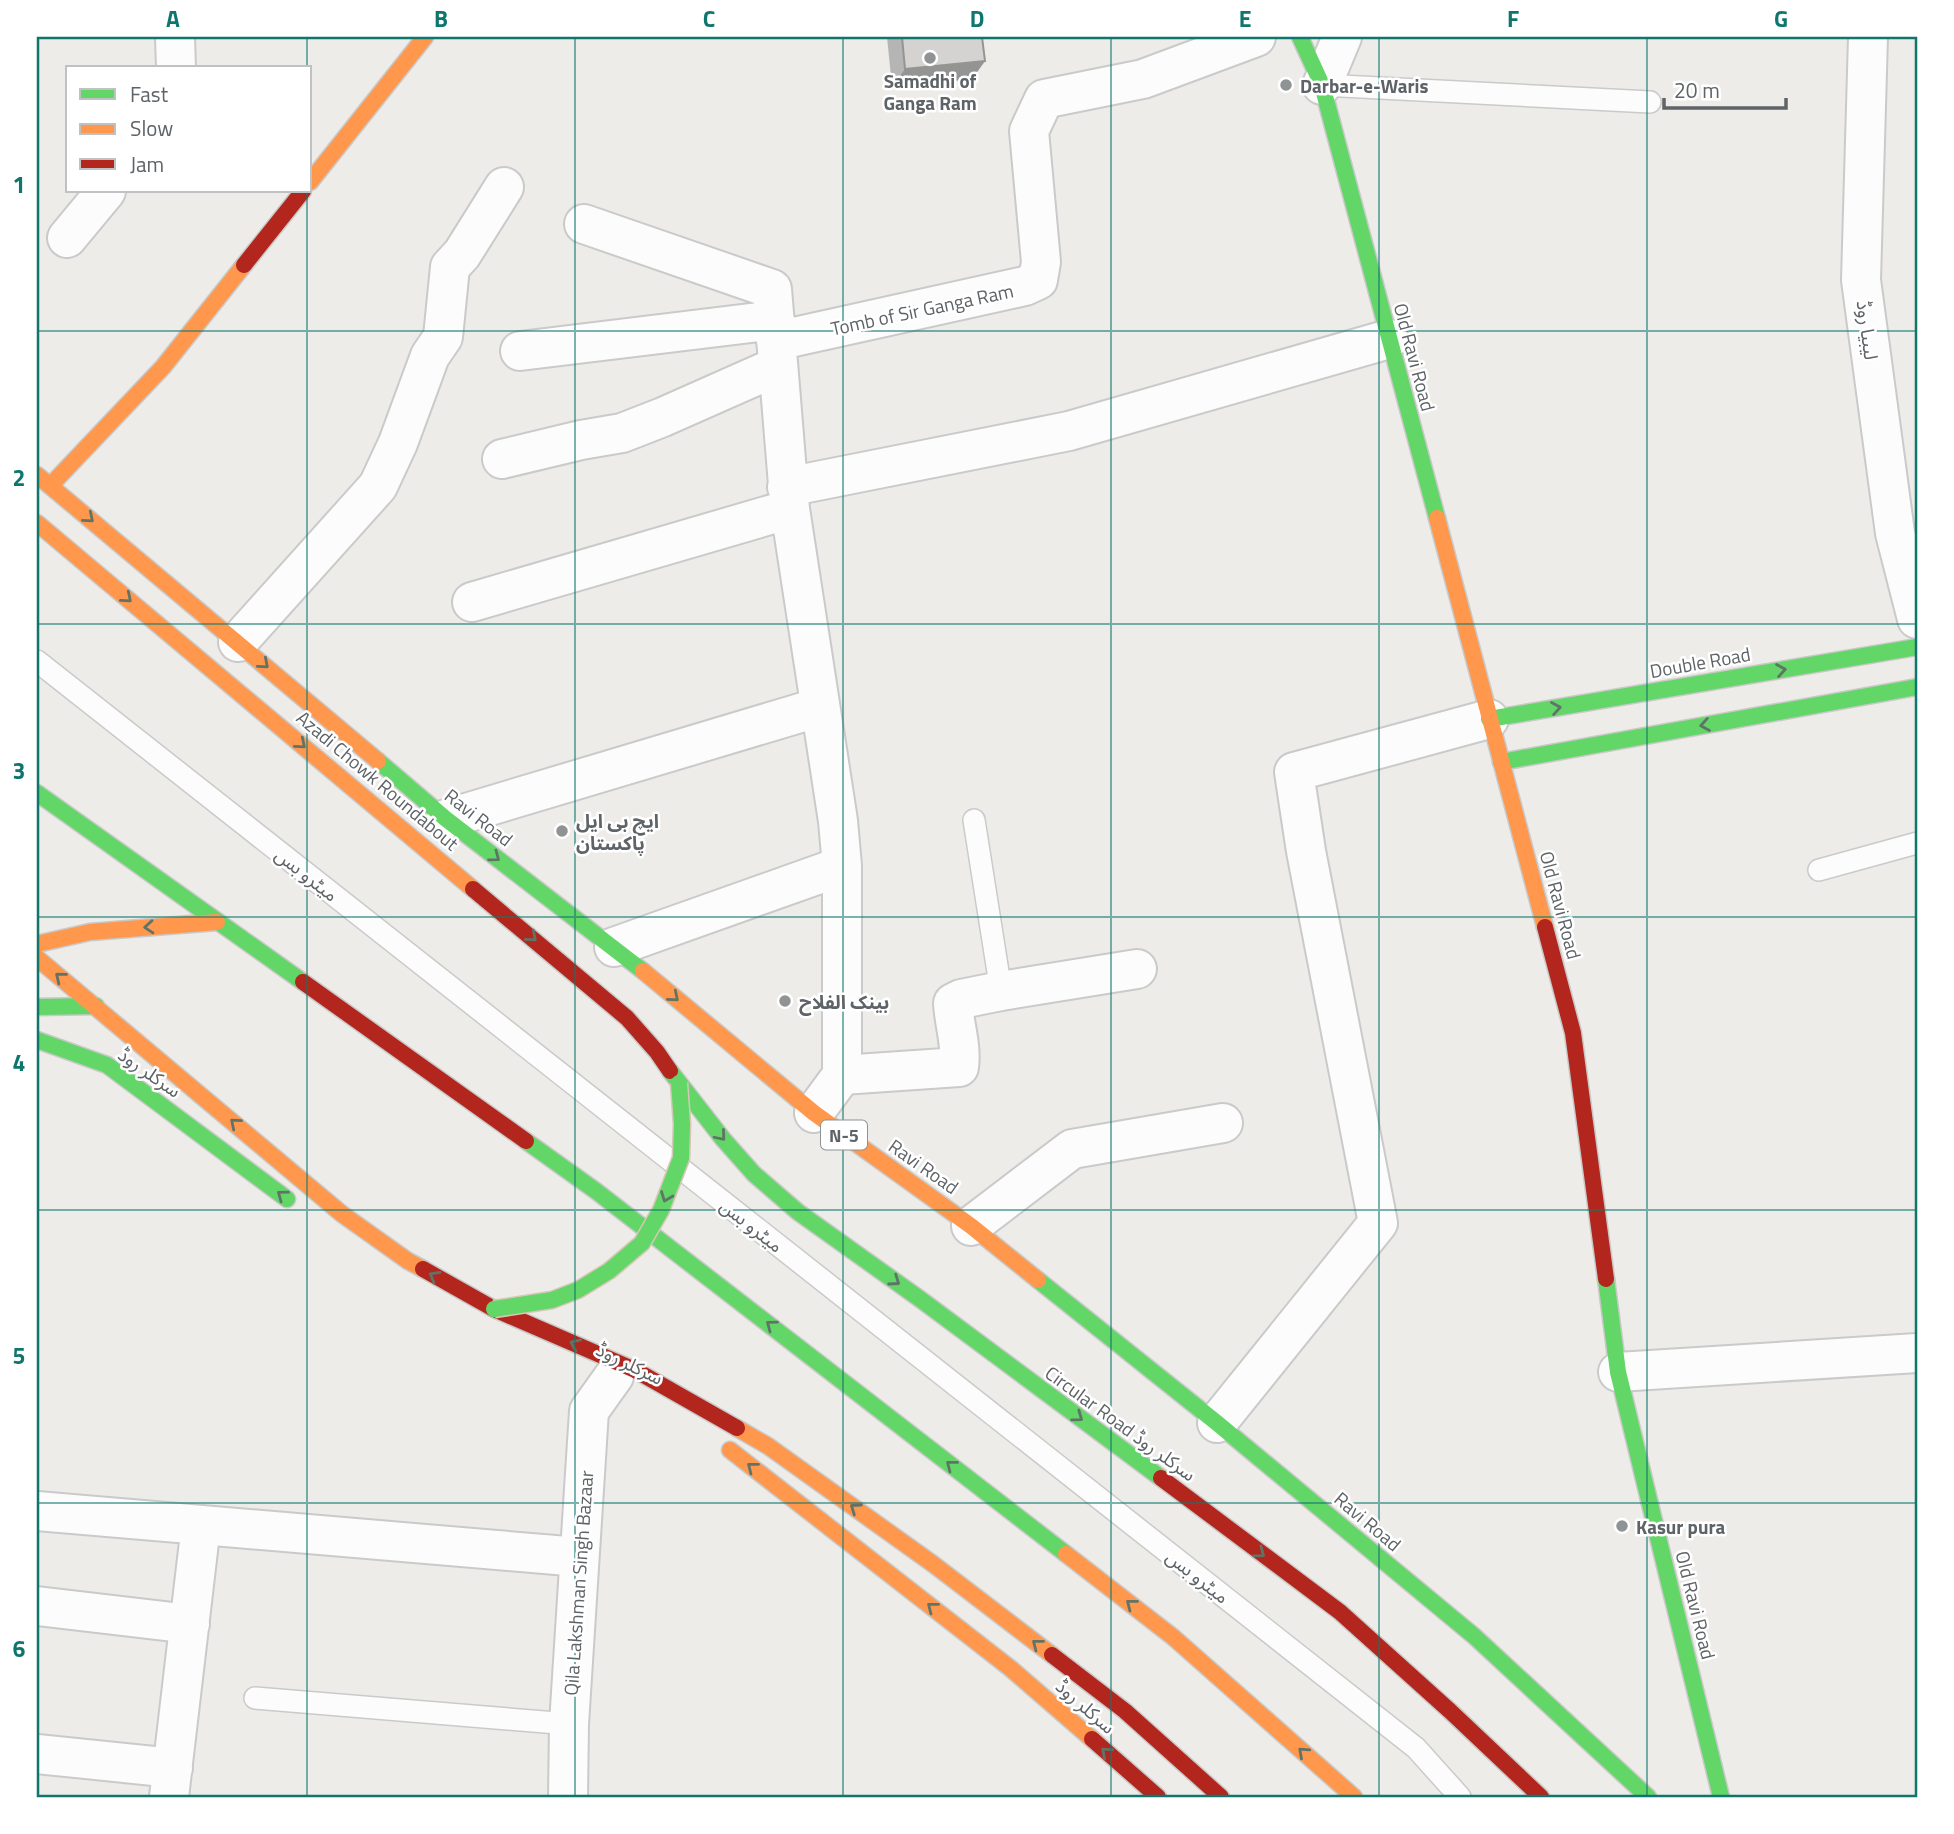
<svg xmlns="http://www.w3.org/2000/svg" width="1954" height="1834" font-family="'Titillium Web','Noto Sans Arabic',sans-serif">
  <rect width="100%" height="100%" fill="#eeece9"/>
  <g fill="none" stroke-linecap="round" stroke-linejoin="round">
    <g stroke="#cacaca" stroke-width="24">
      <path id="lane" d="M1322 85 1650 102
        M37 661 1416 1748 1460 1797
        M974 820 1001 991
        M1819 870 1917 843
        M255 1698 569 1724"/>
    </g>
    <g stroke="#cacaca" stroke-width="42">
      <path id="street" d="M175 37 176 68
        M1868 37 1861 280 1895 533 1917 619
        M1322 85 1342 37
        M584 224 772 289 790 509 838 821 842 866V1075
        M67 238 106 191
        M776 341 1025 286 1038 280 1041 262 1029 131 1044 99 1143 79 1256 37
        M520 351 775 320
        M502 459 581 440 622 433 663 417 778 366
        M787 487 1069 431 1389 339
        M472 602 790 509
        M238 642 378 486 398 443 430 356 443 337 450 267 462 254 504 187
        M446 819 820 707
        M614 947 842 866
        M814 1113 842 1075 959 1067C962 1046 954 1024 953 1003L961 999 1001 991 1137 969
        M971 1226 1072 1149 1223 1123
        M1618 1372 1917 1353
        M1217 1423 1378 1223 1306 851 1294 772 1489 719
        M37 1511 579 1557
        M37 1606 190 1624
        M37 1754 173 1768
        M169 1797 201 1525
        M568 1797 569 1724 589 1411 614 1376"/>
    </g>
    <g stroke="#c8c9c8" stroke-width="19">
      <path id="fast" d="M1300 37 1322 85 1437 518
        M1489 719 1917 647
        M378 761 446 819 643 971
        M1501 762 1917 687
        M37 793 303 982
        M37 1007 96 1006
        M37 1040 107 1065 287 1199
        M670 1071 723 1139 754 1174 798 1212 920 1299 1161 1478
        M526 1141 596 1191 1066 1554
        M1606 1279 1618 1372 1721 1797
        M1038 1280 1217 1423 1474 1636 1648 1797"/>
    </g>
    <g stroke="#c8c9c8" stroke-width="19">
      <path id="slow" d="M310 182 425 37
        M37 475 378 761
        M50 486 163 367 244 265
        M1437 518 1545 927
        M37 523 473 889
        M37 944 90 932 217 922
        M37 958 342 1214 408 1261 423 1269
        M643 971 814 1113 971 1226 1038 1280
        M737 1428 768 1446 933 1564 1052 1655
        M730 1450 1010 1668 1092 1739
        M1066 1554 1173 1637 1354 1797"/>
    </g>
    <g stroke="#c8c9c8" stroke-width="19">
      <path id="jam" d="M244 265 303 191
        M473 889 627 1018 657 1052 670 1071
        M1545 927 1573 1033 1606 1279
        M303 982 526 1141
        M423 1269 494 1309 635 1370 737 1428
        M1161 1478 1340 1612 1450 1711 1541 1797
        M1052 1655 1125 1711 1221 1797
        M1092 1739 1158 1797"/>
    </g>
    <use href="#lane" stroke="#fcfcfc" stroke-width="21"/>
    <use href="#street" stroke="#fcfcfc" stroke-width="38"/>
    <use href="#fast" stroke="#63d668" stroke-width="16"/>
    <use href="#slow" stroke="#ff974d" stroke-width="16"/>
    <use href="#jam" stroke="#b3261e" stroke-width="16"/>
    <g stroke="#d5c8b8" stroke-width="19" stroke-linecap="butt">
      <path id="fast-bridge" d="M494 1309 552 1300 578 1290 609 1271 642 1243 661 1210 681 1158 682 1124 679 1083"/>
    </g>
    <use href="#fast-bridge" stroke="#63d668" stroke-width="16"/>
  </g>
  <path fill="#b6b5b5" d="M887 37H982L985 61 972 79 892 87Z"/>
  <path fill="#949493" d="M985 61 972 79 892 87 905 69Z"/>
  <path fill="#d4d3d2" stroke="#949493" stroke-width="2" d="M902 37H982L985 61 905 69Z"/>
  <defs><path id="oneway-chevron" d="M-2-3.5L2.5 0L-2 3.5" fill="none" stroke-width="1.6" stroke-linecap="round" stroke-linejoin="round" transform="scale(1.75)"/></defs>
  <g stroke="#5f7467">
    <use href="#oneway-chevron" transform="translate(89 518) rotate(40)"/>
    <use href="#oneway-chevron" transform="translate(127 598) rotate(40)"/>
    <use href="#oneway-chevron" transform="translate(264 664) rotate(41)"/>
    <use href="#oneway-chevron" transform="translate(1781 670) rotate(-10)"/>
    <use href="#oneway-chevron" transform="translate(1556 708) rotate(-10)"/>
    <use href="#oneway-chevron" transform="translate(1705 725) rotate(170)"/>
    <use href="#oneway-chevron" transform="translate(301 744) rotate(40)"/>
    <use href="#oneway-chevron" transform="translate(495 857) rotate(37)"/>
    <use href="#oneway-chevron" transform="translate(149 927) rotate(176)"/>
    <use href="#oneway-chevron" transform="translate(532 937) rotate(40)"/>
    <use href="#oneway-chevron" transform="translate(60 977) rotate(-141)"/>
    <use href="#oneway-chevron" transform="translate(674 997) rotate(40)"/>
    <use href="#oneway-chevron" transform="translate(235 1123) rotate(-140)"/>
    <use href="#oneway-chevron" transform="translate(721 1136) rotate(50)"/>
    <use href="#oneway-chevron" transform="translate(282 1195) rotate(-143)"/>
    <use href="#oneway-chevron" transform="translate(666 1197) rotate(111)"/>
    <use href="#oneway-chevron" transform="translate(434 1276) rotate(-150)"/>
    <use href="#oneway-chevron" transform="translate(895 1281) rotate(35)"/>
    <use href="#oneway-chevron" transform="translate(771 1325) rotate(-143)"/>
    <use href="#oneway-chevron" transform="translate(575 1344) rotate(-156)"/>
    <use href="#oneway-chevron" transform="translate(1078 1417) rotate(36)"/>
    <use href="#oneway-chevron" transform="translate(951 1465) rotate(-142)"/>
    <use href="#oneway-chevron" transform="translate(752 1467) rotate(-142)"/>
    <use href="#oneway-chevron" transform="translate(855 1508) rotate(-145)"/>
    <use href="#oneway-chevron" transform="translate(1260 1553) rotate(37)"/>
    <use href="#oneway-chevron" transform="translate(1131 1604) rotate(-142)"/>
    <use href="#oneway-chevron" transform="translate(932 1607) rotate(-142)"/>
    <use href="#oneway-chevron" transform="translate(1037 1644) rotate(-142)"/>
    <use href="#oneway-chevron" transform="translate(1106 1752) rotate(-139)"/>
    <use href="#oneway-chevron" transform="translate(1303 1752) rotate(-138)"/>
  </g>
  <path fill="none" stroke="#0f766e" stroke-width="2" stroke-opacity="0.55" d="M307 37V68M575 37V1797M843 37V1797M1111 37V1797M1379 37V1797M1647 37V1797M307 191V1797M37 331H1917M37 624H1917M37 917H1917M37 1210H1917M37 1503H1917"/>
  <g fill="#909394" stroke="#fff" stroke-width="2.5">
    <circle cx="930" cy="58" r="7"/>
    <circle cx="1286" cy="85" r="7"/>
    <circle cx="562" cy="831" r="7"/>
    <circle cx="785" cy="1001" r="7"/>
    <circle cx="1622" cy="1526" r="7"/>
  </g>
  <g text-anchor="middle" dominant-baseline="central" stroke-width="5" stroke-linejoin="round" paint-order="stroke">
    <rect fill="#fff" stroke="#8e9295" stroke-width="2" x="821" y="1120.5" width="46" height="29" rx="5"/>
    <g font-size="18" font-weight="bold" fill="#5e6367">
      <text x="844" y="1135">N-5</text>
    </g>
    <g font-size="19" font-weight="bold" fill="#5e6367" stroke="#fff" text-anchor="start">
      <text x="930" y="80" text-anchor="middle">Samadhi of<tspan x="930" dy="22">Ganga Ram</tspan></text>
      <text x="1300" y="85">Darbar-e-Waris</text>
      <text x="576" y="820">ایچ بی ایل<tspan x="576" dy="22">پاکستان</tspan></text>
      <text x="799" y="1001">بینک الفلاح</text>
      <text x="1636" y="1526">Kasur pura</text>
    </g>
    <g font-size="19" fill="#5e6367" stroke="#fff">
      <text transform="translate(922 309) rotate(-12)">Tomb of Sir Ganga Ram</text>
      <text transform="translate(1868 330) rotate(82)">لیبیا روڈ</text>
      <text transform="translate(1415 357) rotate(75)">Old Ravi Road</text>
      <text transform="translate(1700 662) rotate(-10)">Double Road</text>
      <text transform="translate(378 780) rotate(40)">Azadi Chowk Roundabout</text>
      <text transform="translate(479 817) rotate(38)">Ravi Road</text>
      <text transform="translate(307 874) rotate(38)">میٹرو بس</text>
      <text transform="translate(1561 905) rotate(75)">Old Ravi Road</text>
      <text transform="translate(150 1072) rotate(35)">سرکلر روڈ</text>
      <text transform="translate(924 1166) rotate(35)">Ravi Road</text>
      <text transform="translate(752 1225) rotate(38)">میٹرو بس</text>
      <text transform="translate(630 1363) rotate(26)">سرکلر روڈ</text>
      <text transform="translate(1121 1423) rotate(36)">Circular Road سرکلر روڈ</text>
      <text transform="translate(1368 1521) rotate(40)">Ravi Road</text>
      <text transform="translate(1198 1576) rotate(38)">میٹرو بس</text>
      <text transform="translate(578 1583) rotate(-86)">Qila Lakshman Singh Bazaar</text>
      <text transform="translate(1696 1605) rotate(76)">Old Ravi Road</text>
      <text transform="translate(1086 1706) rotate(41)">سرکلر روڈ</text>
    </g>
  </g>
  <rect width="1954" height="1834" fill="none" stroke="#ffffff" stroke-width="77"/>
  <rect x="66" y="66" width="245" height="126" fill="#ffffff" stroke="#bfc1c2" stroke-width="2"/>
  <rect x="80" y="89" width="35" height="10" fill="#63d668" stroke="#bfc1c2" stroke-width="2"/>
  <text x="130" y="102" font-size="21" fill="#5e6367">Fast</text>
  <rect x="80" y="124" width="35" height="10" fill="#ff974d" stroke="#bfc1c2" stroke-width="2"/>
  <text x="130" y="136" font-size="21" fill="#5e6367">Slow</text>
  <rect x="80" y="159" width="35" height="10" fill="#b3261e" stroke="#bfc1c2" stroke-width="2"/>
  <text x="130" y="172" font-size="21" fill="#5e6367">Jam</text>
  <path d="M1664 98v10h122v-10" fill="none" stroke="#5e6367" stroke-width="3.5"/>
  <text x="1674" y="98" font-size="21" fill="#5e6367" stroke="#ffffff" stroke-width="5" paint-order="stroke">20 m</text>
  <rect x="38" y="38" width="1878" height="1758" fill="none" stroke="#0f766e" stroke-width="2.5"/>
  <g font-size="23" text-anchor="middle" font-weight="bold" fill="#0f766e">
    <text x="173" y="27">A</text>
    <text x="441" y="27">B</text>
    <text x="709" y="27">C</text>
    <text x="977" y="27">D</text>
    <text x="1245" y="27">E</text>
    <text x="1513" y="27">F</text>
    <text x="1781" y="27">G</text>
    <text x="19" y="193">1</text>
    <text x="19" y="486">2</text>
    <text x="19" y="779">3</text>
    <text x="19" y="1071">4</text>
    <text x="19" y="1364">5</text>
    <text x="19" y="1657">6</text>
  </g>
</svg>
